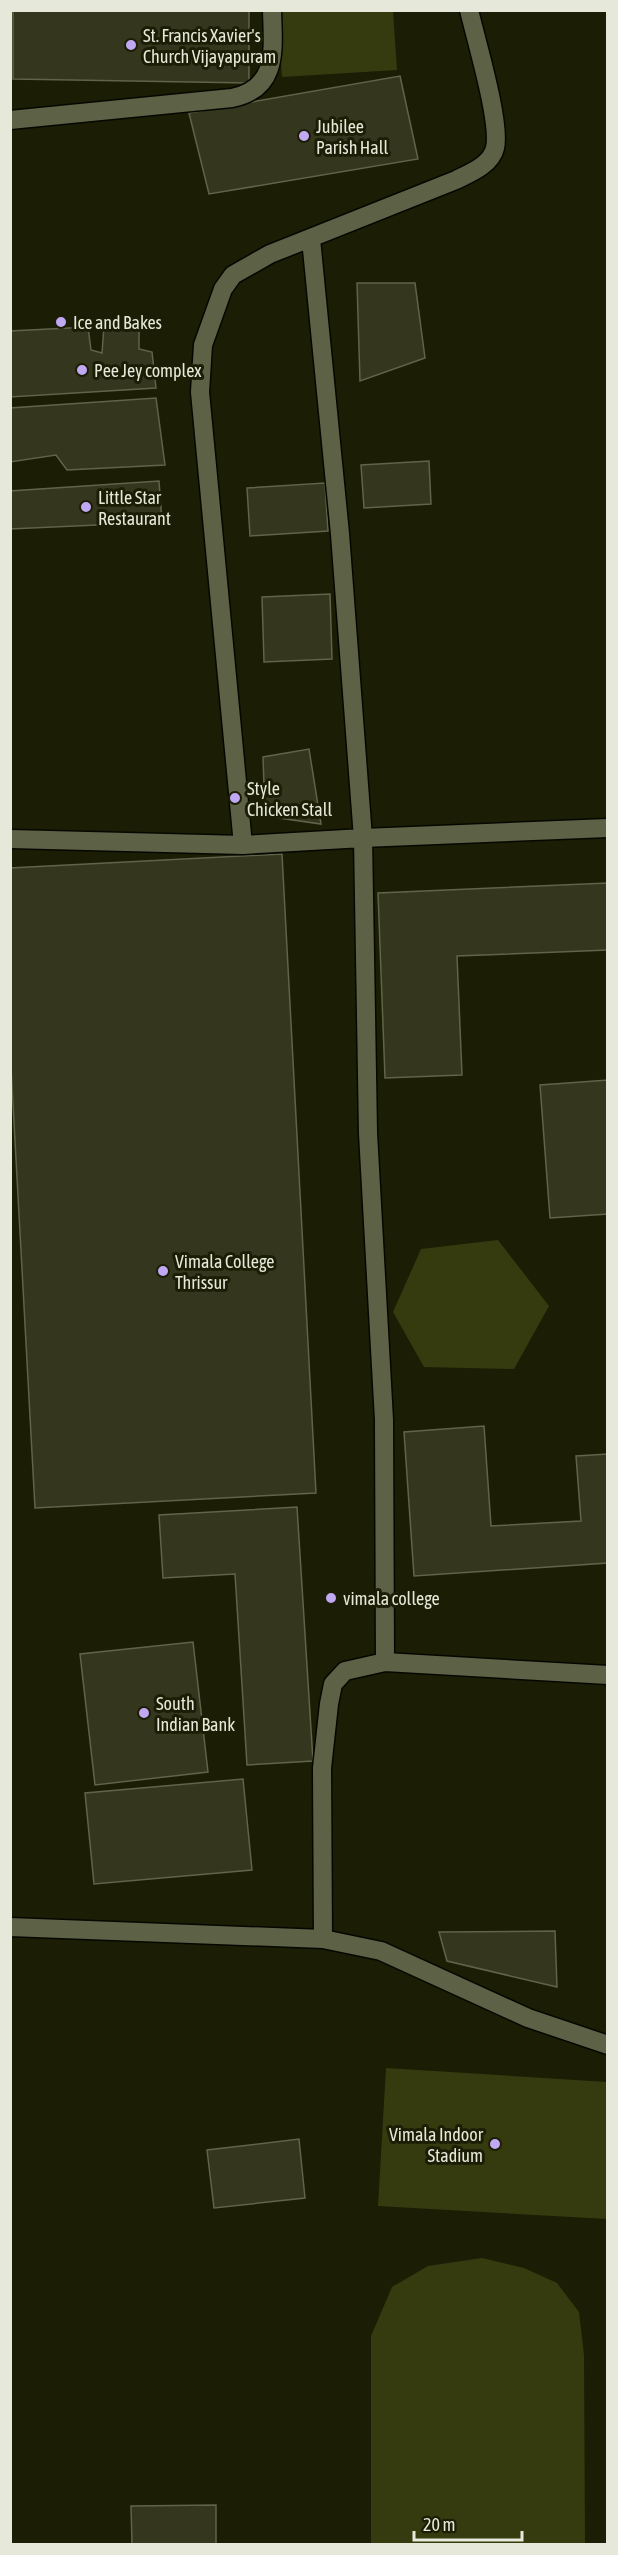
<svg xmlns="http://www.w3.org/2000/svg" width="618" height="2555" font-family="'Asap Condensed',sans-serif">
  <rect width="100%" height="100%" fill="#1b1e05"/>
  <path fill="#363b0f" d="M277 11H393L397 70 282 77Z
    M498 1240 549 1306 514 1369 424 1367 393 1312 421 1249Z
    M386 2068 607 2082V2219L378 2206Z
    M482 2258 524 2268 557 2283 579 2312 584 2355 585 2544H371V2336L392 2287 428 2266Z"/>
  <path fill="#34371e" stroke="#606449" stroke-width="1.5" d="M13 10H249V83L13 79Z
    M400 76 418 159 209 194 189 113Z
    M357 283H415L425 358 360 381Z
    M139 325V349L152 352 156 388 10 397V331L88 327 91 350 102 353 104 326Z
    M156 398 165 465 67 470 56 455 10 462V408Z
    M429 461 431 504 364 508 361 465Z
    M159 481 162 522 10 529V491Z
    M325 483 328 531 250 536 247 488Z
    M330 594 332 659 264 662 262 597Z
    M309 749 321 824 265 816 263 757Z
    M282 854 316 1493 35 1508 10 1049V868Z
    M608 883V950L457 956 462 1075 385 1078 378 893Z
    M608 1080V1214L550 1218 540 1085Z
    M484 1426 491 1526 581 1521 576 1456 608 1454V1563L414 1576 404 1432Z
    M297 1507 313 1761 247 1765 235 1574 163 1578 159 1515Z
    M193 1642 208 1772 95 1785 80 1654Z
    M243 1779 252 1870 94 1884 85 1793Z
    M555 1931 557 1987 447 1961 439 1932Z
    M299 2139 305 2198 214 2208 207 2150Z
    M216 2505V2544H132L131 2506Z"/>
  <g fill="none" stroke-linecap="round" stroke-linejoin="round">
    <g stroke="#060800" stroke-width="21">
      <path id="minor" d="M10 120 232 98C279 88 273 50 272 10
        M10 839 243 845 363 838 340 534 311 239
        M243 845 200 392 203 345 223 289 233 275 270 254 456 180C470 173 491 165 495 148 501 123 476 40 469 10
        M385 1662 384 1420 368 1133 363 838 608 828
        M10 1927 323 1939 322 1768 329 1704 333 1684 345 1671 385 1662 608 1675
        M323 1939 381 1951 528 2018 608 2045"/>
    </g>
    <use href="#minor" stroke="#5d6247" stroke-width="18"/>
  </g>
  <g fill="#c1a8f3" stroke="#1b1e05" stroke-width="2">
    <circle cx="131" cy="45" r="6"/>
    <circle cx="304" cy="136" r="6"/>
    <circle cx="61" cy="322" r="6"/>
    <circle cx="82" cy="370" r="6"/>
    <circle cx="86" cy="507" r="6"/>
    <circle cx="235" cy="798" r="6"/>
    <circle cx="163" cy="1271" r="6"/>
    <circle cx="331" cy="1598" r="6"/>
    <circle cx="144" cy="1713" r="6"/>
    <circle cx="495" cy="2144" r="6"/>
  </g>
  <g text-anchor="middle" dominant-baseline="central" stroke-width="6" stroke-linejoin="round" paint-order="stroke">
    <g font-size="18" fill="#e6e9d9" stroke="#1b1e05" text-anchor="start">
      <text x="143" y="35">St. Francis Xavier's<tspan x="143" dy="21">Church Vijayapuram</tspan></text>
      <text x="316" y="126">Jubilee<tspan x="316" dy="21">Parish Hall</tspan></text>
      <text x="73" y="322">Ice and Bakes</text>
      <text x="94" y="370">Pee Jey complex</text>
      <text x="98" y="497">Little Star<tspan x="98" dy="21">Restaurant</tspan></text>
      <text x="247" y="788">Style<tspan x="247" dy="21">Chicken Stall</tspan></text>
      <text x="175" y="1261">Vimala College<tspan x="175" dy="21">Thrissur</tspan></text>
      <text x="343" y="1598">vimala college</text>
      <text x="156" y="1703">South<tspan x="156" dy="21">Indian Bank</tspan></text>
      <text x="483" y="2134" text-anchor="end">Vimala Indoor<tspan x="483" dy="21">Stadium</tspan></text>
    </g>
  </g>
  <rect width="618" height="2555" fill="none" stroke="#e6e9d9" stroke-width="24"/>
  <path d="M414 2531v9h108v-9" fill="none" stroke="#e6e9d9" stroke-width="3"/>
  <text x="423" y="2531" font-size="18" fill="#e6e9d9" stroke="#1b1e05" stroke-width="4.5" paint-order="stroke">20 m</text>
</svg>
